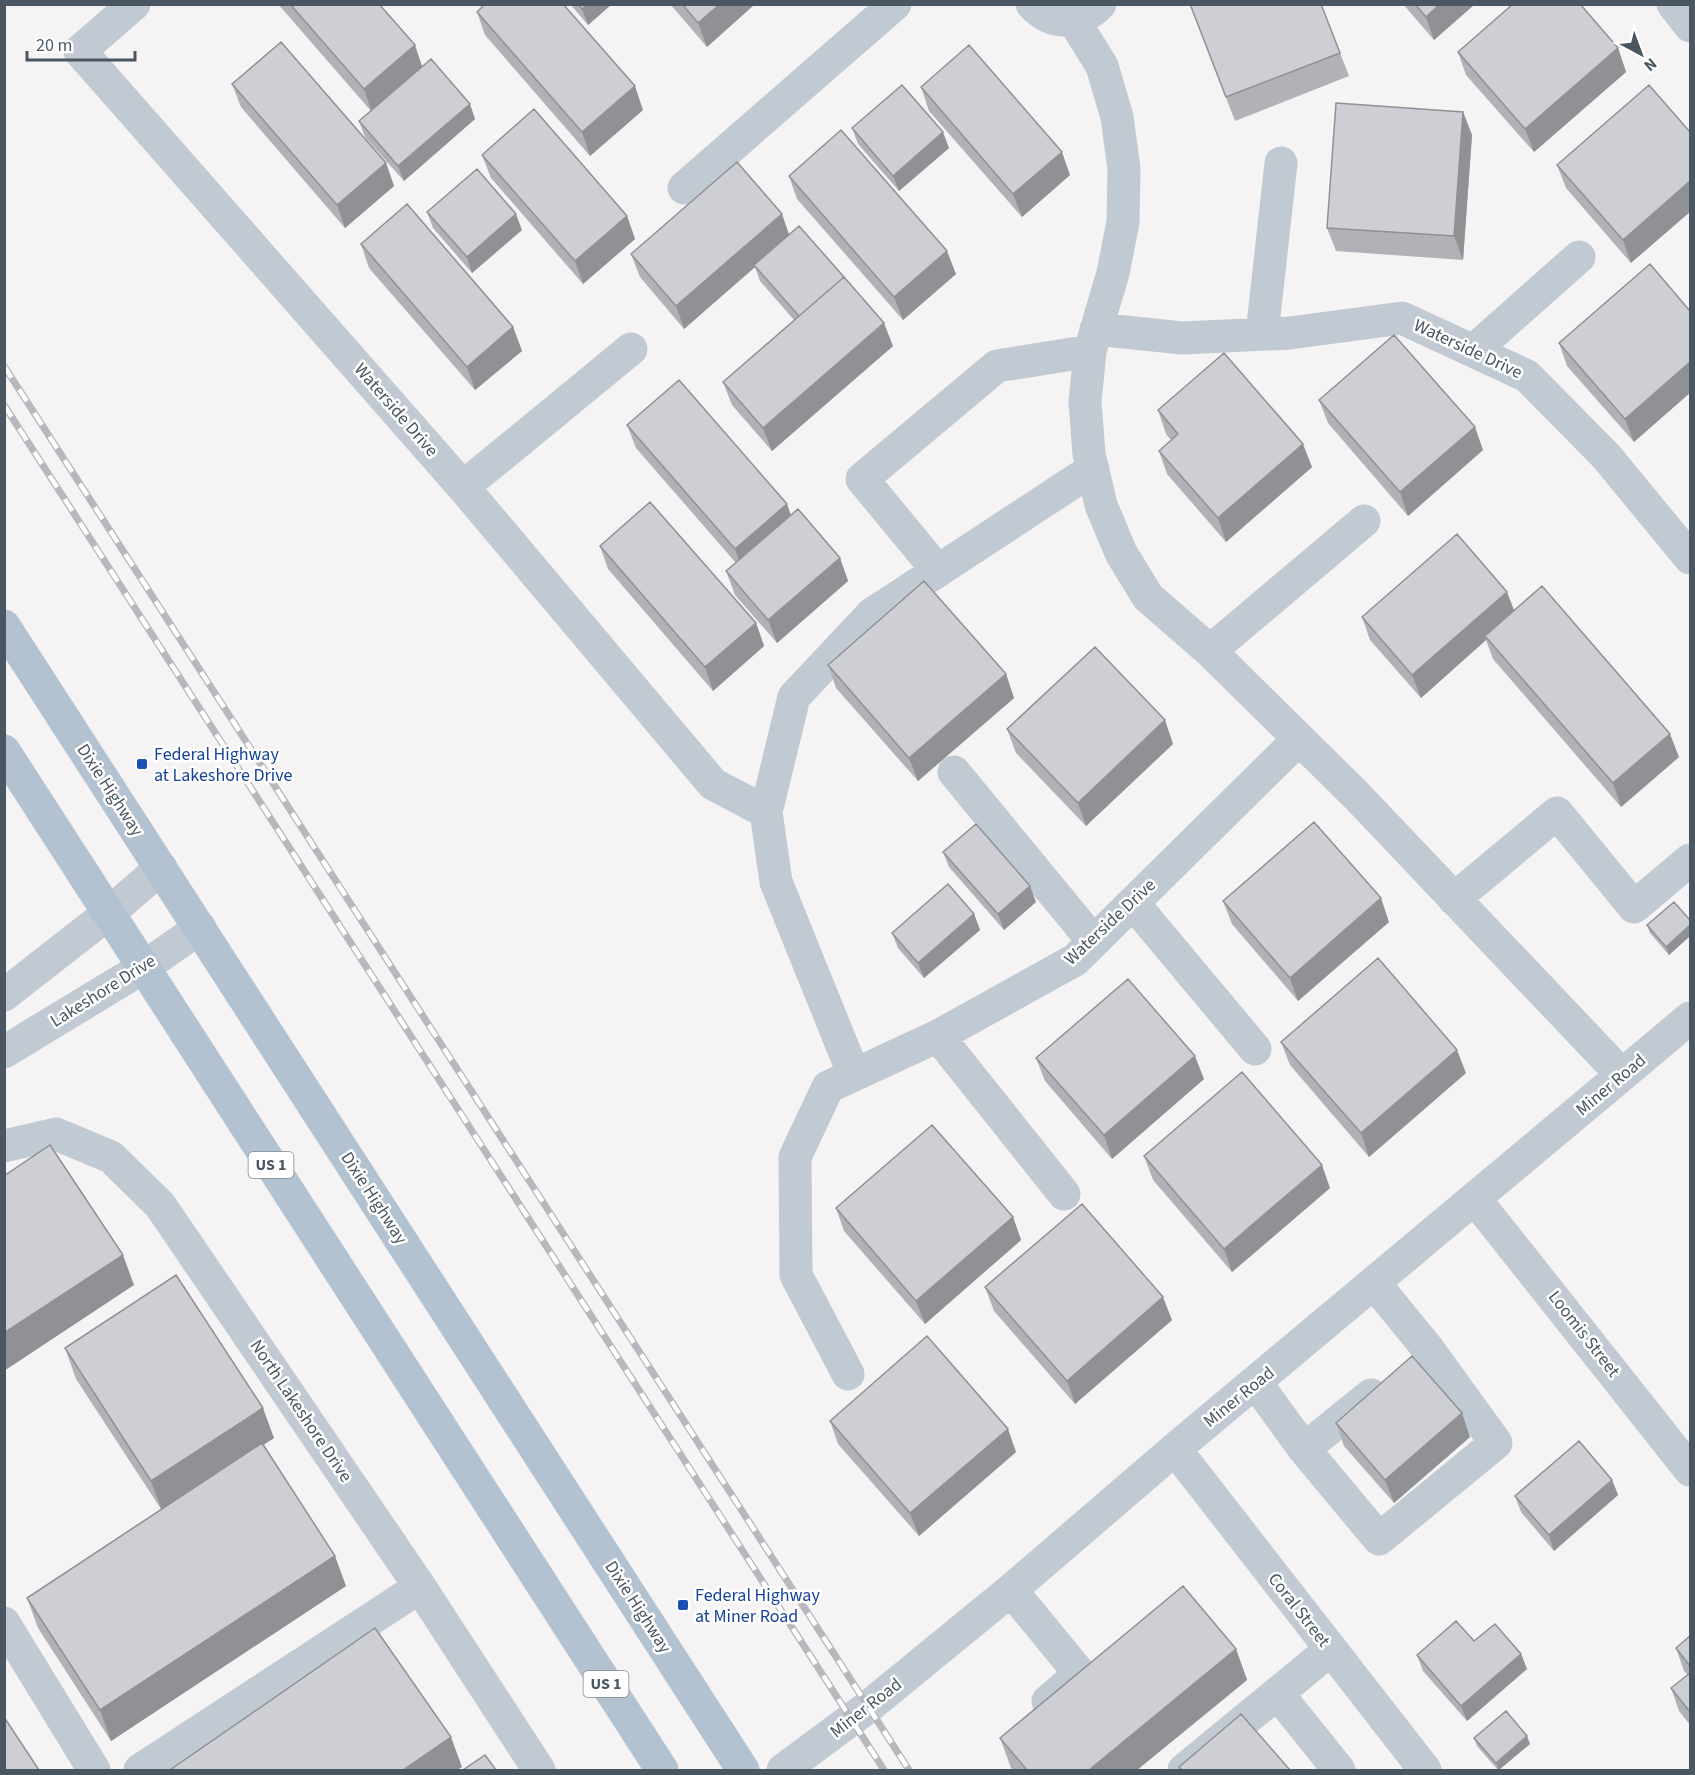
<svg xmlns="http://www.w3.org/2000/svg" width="1695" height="1775" font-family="'Source Sans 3',sans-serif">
  <rect width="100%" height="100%" fill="#f5f3f3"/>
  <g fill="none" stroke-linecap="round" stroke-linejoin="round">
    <path stroke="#c1cad2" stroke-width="33" d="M134 4 80 51 463 487 713 784 766 812
      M1032 4C1052 26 1079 25 1100 4
      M1673 4 1690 26
      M1074 21 1102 66 1117 117 1124 169 1123 222 1113 273 1090 351 1085 402 1089 454 1101 505 1121 553 1148 597 1210 651 1357 796 1622 1075
      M684 188 895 4
      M1096 329 1182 338 1290 333 1402 318 1527 376 1606 456 1690 558
      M1262 334 1281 163
      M1473 351 1579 257
      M463 487 631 349
      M938 571 862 479 997 366 1090 351
      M1210 651 1364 521
      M954 772 1093 941
      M1454 899 1557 813 1634 907 1690 860
      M1133 903 1255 1049
      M4 995 109 913 161 868
      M938 1036 1064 1194
      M4 1052 144 967 200 928
      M854 1075 776 882 766 812 794 697 872 614 1093 469
      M4 1146 56 1134 111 1157 160 1205 420 1587 539 1770
      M1475 1199 1690 1470
      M848 1374 796 1275 795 1157 828 1087 938 1036 1075 960 1299 739
      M1256 1383 1304 1449 1379 1539 1496 1443 1428 1349 1375 1284
      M1175 1449 1425 1770
      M1304 1449 1371 1395
      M1011 1590 1080 1674 1048 1701
      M4 1623 94 1770
      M1278 1694 1339 1770
      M140 1770 420 1587
      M783 1770 868 1707 1011 1590 1175 1449 1690 1018
      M1184 1770 1330 1650"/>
    <path stroke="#b3c2d1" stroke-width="33" d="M4 626 743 1770
      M4 751 662 1770"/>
    <g stroke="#b5b8bd" stroke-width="7">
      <path id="rail" d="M4 366 909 1770
        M4 405 884 1770"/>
    </g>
    <use href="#rail" stroke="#fff" stroke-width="4.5" stroke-dasharray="14" stroke-linecap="butt"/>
  </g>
  <path fill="#b0b2b7" d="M278 4H379L422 66 475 119 404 181 365 137 359 121 371 111Z
    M570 4H612L588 25Z
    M670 4H755L707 47Z
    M1190 4H1321L1349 76 1235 121Z
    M1403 4H1475L1434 40Z
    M477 12 643 110 590 156 485 35Z
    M1618 48 1626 72 1534 152 1466 75 1458 52Z
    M232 84 386 163 394 186 345 228 241 107Z
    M1649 85 1631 263 1566 188 1557 165Z
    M921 87 1070 175 1022 217 929 111Z
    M1463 112 1472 135 1463 260 1336 251 1327 228Z
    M852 128 949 148 899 191 858 144Z
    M482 155 627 216 635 239 583 284 491 178Z
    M789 176 956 274 903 320 797 199Z
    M427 212 522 230 472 273 433 228Z
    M789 235 893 346 772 451 732 405 723 382 794 320 760 281 755 267 684 329 640 277 631 254Z
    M361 244 513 327 522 351 475 390 369 268Z
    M1650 264 1634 442 1567 366 1559 343Z
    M1319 400 1483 450 1408 516 1328 423Z
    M1158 410 1312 467 1226 542 1167 474 1159 451 1171 440 1166 434Z
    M627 425 791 515 840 558 848 581 777 643 735 595 726 571 736 563 636 448Z
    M600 546 756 623 764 646 713 691 608 569Z
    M1514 610 1679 757 1621 807 1493 659 1486 640 1421 698 1370 640 1362 617Z
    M828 665 1006 674 1014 698 918 781 836 688Z
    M1007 729 1173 744 1086 826 1016 753Z
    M943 852 1036 902 1004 930 949 867Z
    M1223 901 1389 922 1298 1001 1232 924Z
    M974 914 980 930 924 978 898 948 892 933Z
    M1690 920V936L1669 955 1650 933 1647 925Z
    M1281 1042 1466 1073 1369 1157 1290 1065Z
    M1036 1058 1204 1079 1112 1159 1045 1081Z
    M1144 1156 1330 1188 1232 1272 1153 1180Z
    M836 1208 1013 1217 1021 1240 925 1324 844 1231Z
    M985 1287 1172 1320 1075 1404 994 1311Z
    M65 1348 274 1438 263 1445 346 1586 111 1741 38 1628 27 1598 161 1509 76 1379Z
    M830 1421 1016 1452 919 1536 838 1444Z
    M1336 1423 1470 1437 1394 1503 1344 1446Z
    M1612 1480 1618 1495 1554 1551 1521 1512 1515 1496Z
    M1690 1636V1725L1679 1711 1671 1688 1688 1675 1684 1671 1676 1648Z
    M1474 1641 1521 1654 1527 1669 1467 1721 1423 1671 1417 1655Z
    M1236 1649 1247 1680 1137 1770H1013L1011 1768 1000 1738Z
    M1474 1738 1530 1744 1498 1770 1477 1746Z"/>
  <path fill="#909195" d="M588 4H612L588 25 582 9Z
    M720 4H755L707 47 698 23Z
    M1440 4H1475L1434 40 1426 17Z
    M415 45 423 69 372 113 364 89Z
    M1618 48 1626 72 1534 152 1525 129Z
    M635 86 643 110 590 156 582 132Z
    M470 104 475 119 404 181 398 166Z
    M1463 112 1472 135 1463 260 1454 236Z
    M943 132 949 148 899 191 893 176Z
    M1062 152 1070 175 1022 217 1013 194Z
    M386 163 394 186 345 228 337 205Z
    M1690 181V212L1631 263 1623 240Z
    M516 214 522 230 472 273 467 257Z
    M782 214 790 237 754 265 755 267 684 329 676 306Z
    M627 216 635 239 583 284 575 261Z
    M947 251 956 274 903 320 894 297Z
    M884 323 893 346 772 451 763 428Z
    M513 327 522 351 475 390 467 367Z
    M1690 362V393L1634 442 1625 419Z
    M1475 427 1483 450 1408 516 1400 492Z
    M1303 444 1312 467 1226 542 1218 518Z
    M787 504 795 527 743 572 735 549Z
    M840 558 848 581 777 643 768 620Z
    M1507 592 1516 615 1485 636 1486 640 1421 698 1412 675Z
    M756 623 764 646 713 691 705 667Z
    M1006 674 1014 698 918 781 909 758Z
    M1165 720 1173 744 1086 826 1078 803Z
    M1670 734 1679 757 1621 807 1613 783Z
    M1030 886 1036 902 1004 930 998 914Z
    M1381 898 1389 922 1298 1001 1290 978Z
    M974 914 980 930 924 978 918 963Z
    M1690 925V936L1669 955 1666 947Z
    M1457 1050 1466 1073 1369 1157 1361 1133Z
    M1195 1056 1204 1079 1112 1159 1104 1135Z
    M1322 1165 1330 1188 1232 1272 1224 1249Z
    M1013 1217 1021 1240 925 1324 916 1301Z
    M123 1255 134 1285 4 1371V1333Z
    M1163 1297 1172 1320 1075 1404 1067 1381Z
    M263 1408 274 1438 162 1511 151 1481Z
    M1462 1413 1470 1437 1394 1503 1385 1480Z
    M1008 1429 1016 1452 919 1536 910 1513Z
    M1612 1480 1618 1495 1554 1551 1549 1535Z
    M335 1556 346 1586 111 1741 100 1710Z
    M1236 1649 1247 1680 1137 1770H1089Z
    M1521 1654 1527 1669 1467 1721 1461 1706Z
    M1527 1736 1530 1744 1499 1770 1496 1763Z
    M451 1737 462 1767 457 1770H403Z"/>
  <path fill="#cdcfd5" stroke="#909195" stroke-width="1.5" d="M290 4H379L415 45 364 89Z
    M485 4H563L635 86 582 132 477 12Z
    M578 4H588L582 9Z
    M682 4H720L698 23Z
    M1190 4H1321L1340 53 1226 97Z
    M1415 4H1440L1426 17Z
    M1513 4H1580L1618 48 1525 129 1458 52Z
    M281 42 386 163 337 205 232 84Z
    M969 45 1062 152 1013 194 921 87Z
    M431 59 470 104 398 166 359 121Z
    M902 85 943 132 893 176 852 128Z
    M1649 85 1690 132V181L1623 240 1557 165Z
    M1336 103 1463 112 1454 236 1327 228Z
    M534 109 627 216 575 261 482 155Z
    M841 130 947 251 894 297 789 176Z
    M737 162 782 214 676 306 631 254Z
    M477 169 516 214 467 257 427 212Z
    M407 204 513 327 467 367 361 244Z
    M799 226 844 277 799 316 754 265Z
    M1650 264 1690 311V362L1625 419 1559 343Z
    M844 277 884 323 763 428 723 382Z
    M1394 335 1475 427 1400 492 1319 400Z
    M1224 353 1303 444 1218 518 1159 451 1178 434 1158 410Z
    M679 380 787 504 735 549 627 425Z
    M650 502 756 623 705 667 600 546Z
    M798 509 840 558 768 620 726 571Z
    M1457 534 1507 592 1412 675 1362 617Z
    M924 581 1006 674 909 758 828 665Z
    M1542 586 1670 734 1613 783 1485 636Z
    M1095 647 1165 720 1078 803 1007 729Z
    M1314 822 1381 898 1290 978 1223 901Z
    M976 824 1030 886 998 914 943 852Z
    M948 884 974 914 918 963 892 933Z
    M1674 902 1690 920V925L1666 947 1647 925Z
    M1378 958 1457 1050 1361 1133 1281 1042Z
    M1128 979 1195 1056 1104 1135 1036 1058Z
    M1242 1072 1322 1165 1224 1249 1144 1156Z
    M932 1125 1013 1217 916 1301 836 1208Z
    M50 1145 123 1255 4 1333V1176Z
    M1082 1204 1163 1297 1067 1381 985 1287Z
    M176 1275 263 1408 151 1481 65 1348Z
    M927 1336 1008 1429 910 1513 830 1421Z
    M1412 1356 1462 1413 1385 1480 1336 1423Z
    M1579 1441 1612 1480 1549 1535 1515 1496Z
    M262 1443 335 1556 100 1710 27 1598Z
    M1183 1586 1236 1649 1089 1770H1027L1000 1738Z
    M1456 1621 1474 1641 1495 1624 1521 1654 1461 1706 1417 1655Z
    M375 1628 451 1737 403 1770H170Z
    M1690 1636V1666L1676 1648Z
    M1690 1673V1712L1671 1688Z
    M1506 1711 1527 1736 1496 1763 1474 1738Z
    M1241 1714 1290 1770H1182L1179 1767Z
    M4 1717 39 1770H4Z
    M485 1755 496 1770H463Z"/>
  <g fill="#1a4fb4" stroke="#fff" stroke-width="2">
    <rect x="136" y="758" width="12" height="12" rx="3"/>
    <rect x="677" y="1599" width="12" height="12" rx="3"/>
  </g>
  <g text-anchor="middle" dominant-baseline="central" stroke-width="5" stroke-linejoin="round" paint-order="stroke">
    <g fill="#fff" stroke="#808990" stroke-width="1.5">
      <rect x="248.5" y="1152" width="45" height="26" rx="4.5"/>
      <rect x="583.5" y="1671" width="45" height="26" rx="4.5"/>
    </g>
    <g font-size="16" font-weight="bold" fill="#4a5661">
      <text x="271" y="1165">US 1</text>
      <text x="606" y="1684">US 1</text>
    </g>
    <g font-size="18" fill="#4a5661" stroke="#fff">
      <text transform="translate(1468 349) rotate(25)">Waterside Drive</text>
      <text transform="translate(396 410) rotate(49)">Waterside Drive</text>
      <text transform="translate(110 790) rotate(57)">Dixie Highway</text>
      <text transform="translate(1110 922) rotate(-43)">Waterside Drive</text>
      <text transform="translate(103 991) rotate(-32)">Lakeshore Drive</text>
      <text transform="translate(1611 1085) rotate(-40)">Miner Road</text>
      <text transform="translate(374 1198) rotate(57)">Dixie Highway</text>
      <text transform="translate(1584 1334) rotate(52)">Loomis Street</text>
      <text transform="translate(1239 1397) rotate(-39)">Miner Road</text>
      <text transform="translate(301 1411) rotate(56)">North Lakeshore Drive</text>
      <text transform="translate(638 1607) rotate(57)">Dixie Highway</text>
      <text transform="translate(1299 1610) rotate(52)">Coral Street</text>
      <text transform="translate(866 1708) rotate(-38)">Miner Road</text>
    </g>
    <g font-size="18" fill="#164399" stroke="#fff" text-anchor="start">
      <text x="154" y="754">Federal Highway<tspan x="154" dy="21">at Lakeshore Drive</tspan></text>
      <text x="695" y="1595">Federal Highway<tspan x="695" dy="21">at Miner Road</tspan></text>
    </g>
  </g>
  <rect width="1695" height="1775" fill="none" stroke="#4a5661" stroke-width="12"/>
  <g transform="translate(1641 54) rotate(139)" stroke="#ffffff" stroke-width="4.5" paint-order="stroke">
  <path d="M0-4.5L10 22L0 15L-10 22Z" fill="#4a5661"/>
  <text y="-9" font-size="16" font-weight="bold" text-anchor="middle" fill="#4a5661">N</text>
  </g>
  <path d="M27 51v9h108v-9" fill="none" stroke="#4a5661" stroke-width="3"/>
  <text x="36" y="51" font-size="18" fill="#4a5661" stroke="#ffffff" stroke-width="4.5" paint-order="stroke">20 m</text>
</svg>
